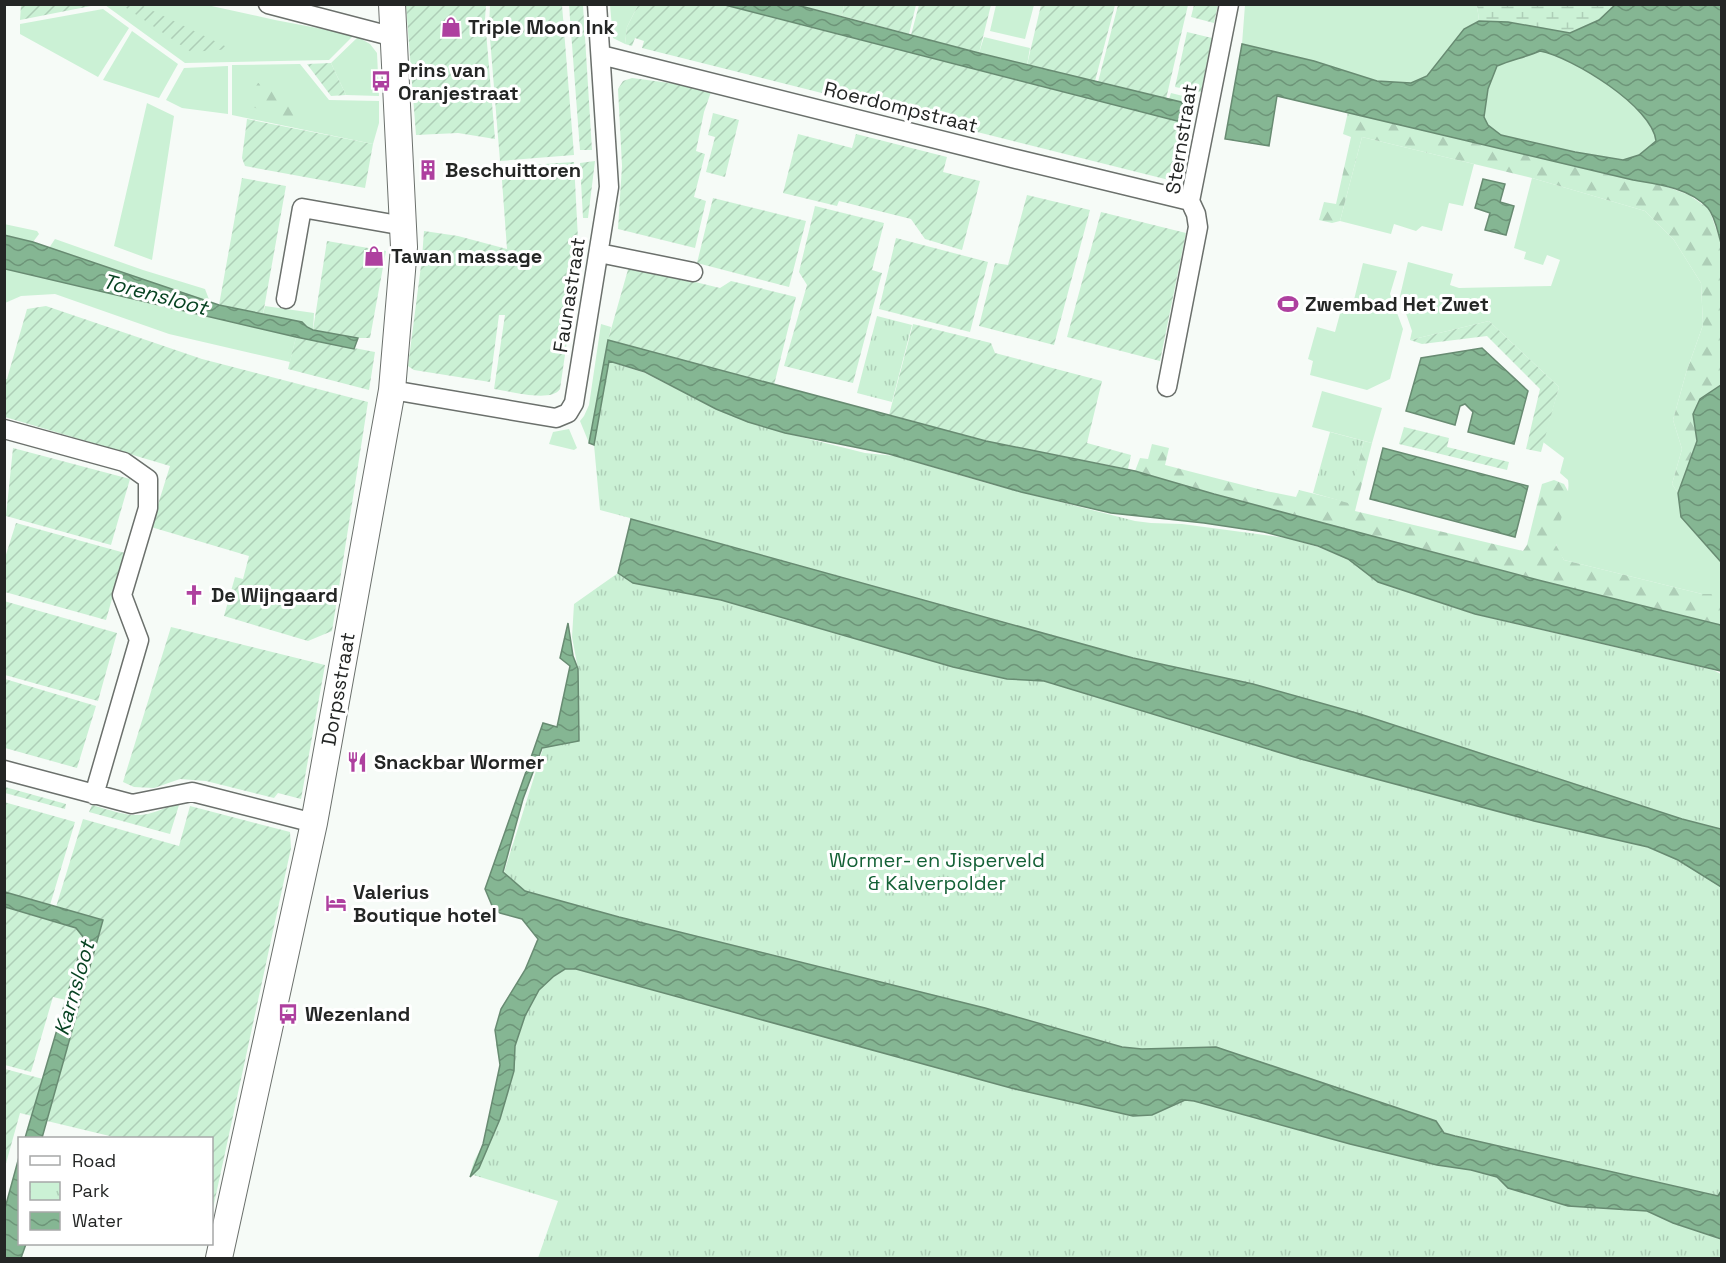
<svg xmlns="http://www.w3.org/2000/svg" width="1726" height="1263" font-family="'Space Grotesk',sans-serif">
  <defs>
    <pattern id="forest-firs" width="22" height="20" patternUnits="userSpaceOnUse" patternTransform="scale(1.5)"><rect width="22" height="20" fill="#cbf1d5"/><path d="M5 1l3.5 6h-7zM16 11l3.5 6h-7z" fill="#aeceb7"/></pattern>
    <pattern id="wetland-marsh" width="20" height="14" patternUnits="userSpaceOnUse" patternTransform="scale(1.5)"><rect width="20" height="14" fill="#cbf1d5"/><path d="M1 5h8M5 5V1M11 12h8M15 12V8" fill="none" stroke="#aeceb7"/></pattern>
    <pattern id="park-tufts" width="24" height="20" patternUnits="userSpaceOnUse" patternTransform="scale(1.5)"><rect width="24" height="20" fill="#cbf1d5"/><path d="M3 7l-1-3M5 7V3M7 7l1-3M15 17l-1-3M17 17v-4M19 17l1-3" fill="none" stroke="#aeceb7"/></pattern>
    <pattern id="garden-furrows" width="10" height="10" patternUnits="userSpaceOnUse" patternTransform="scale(1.5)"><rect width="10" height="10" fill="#cbf1d5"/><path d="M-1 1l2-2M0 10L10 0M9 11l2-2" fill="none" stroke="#aeceb7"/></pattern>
    <pattern id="water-waves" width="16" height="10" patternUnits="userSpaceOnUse" patternTransform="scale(1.5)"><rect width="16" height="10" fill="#85b693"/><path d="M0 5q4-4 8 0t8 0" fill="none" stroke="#6d9478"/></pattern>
  </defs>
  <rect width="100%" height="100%" fill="#f6fbf7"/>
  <path fill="#cbf1d5" d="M105 5H207L275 20 354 35 329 60 185 63Z
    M610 5H638L627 27 625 44 613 38Z
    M797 5H844L842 16Z
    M996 5H1034L1025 39 990 31Z
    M1245 5H1477L1479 21 1464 29 1427 76 1411 83 1377 81 1314 61 1242 44Z
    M103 9 129 28 98 77 20 34V24Z
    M132 31 178 64 159 98 103 80Z
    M358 37 370 44 377 53 379 96 346 95 331 63Z
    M984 37 1030 48 1027 65 979 53Z
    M1540 51C1572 57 1653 107 1656 141L1639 155 1623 160 1575 152 1501 135 1488 125 1484 117 1488 89 1497 66C1511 60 1526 57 1540 51Z
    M300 64 329 100 379 101V123L373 144 232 115V65Z
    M228 66V114L182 108 166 100 184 68Z
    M1171 93 1195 99 1191 119 1187 118 1189 111 1186 110 1181 102 1169 99Z
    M147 103 174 116 152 260 114 246Z
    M1362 137 1474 164 1463 206 1449 203 1442 231 1422 226 1416 231 1394 224 1391 234 1340 221Z
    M1532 178 1645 211 1674 240 1701 283 1703 325 1686 373 1673 420 1682 449 1672 484 1678 493 1681 517 1721 562V594H1702L1564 560C1562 556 1558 552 1557 547 1550 528 1572 501 1568 480L1560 473 1564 458 1543 442 1559 387 1489 321 1410 340 1412 331 1400 296 1408 262 1453 274 1450 285 1459 288 1551 286 1560 260 1547 255 1543 265 1524 259 1526 252 1514 248Z
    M4 224 37 231 39 234 33 242 5 235Z
    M55 239 143 270 205 289 210 302 49 248Z
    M1363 263 1397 271 1390 294 1403 329 1390 379 1367 390 1310 375 1313 361 1308 359 1317 327 1335 332 1341 310 1351 312Z
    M5 269 296 337 290 362 169 334 55 294 21 296 5 303Z
    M265 306 314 313 313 330 307 327 302 322 263 314Z
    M601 324 611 327 589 443 580 421 584 416 589 405Z
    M1322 391 1382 408 1372 443 1312 427Z
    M569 429 577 448 574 450 549 444 553 432Z"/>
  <path fill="url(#forest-firs)" d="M258 83 288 88 305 120 268 114 245 103Z
    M1348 112 1633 180 1662 185 1689 195 1709 209 1721 243V385L1700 399 1693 414 1697 441 1678 493 1672 484 1682 449 1673 420 1686 373 1703 325 1701 283 1674 240 1645 211 1532 178 1362 137 1340 221 1332 223 1319 220 1324 202 1336 204 1351 137 1343 134Z
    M1364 441 1372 443 1355 511 1523 551 1527 545 1542 484 1554 480 1564 484 1569 493 1558 529 1556 545 1564 560 1702 594H1721V625L1542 581 1214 494 1135 471 1140 458 1148 459 1152 444 1169 448 1165 465 1266 491 1296 497 1299 490 1347 502Z"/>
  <path fill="url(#wetland-marsh)" d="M1477 5H1616L1599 20 1570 33 1508 22 1479 21Z"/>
  <path fill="url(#park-tufts)" d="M877 316 912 325 892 402 857 393Z
    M608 361 645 373 716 409 748 422 785 433 865 453 895 456 990 484 1135 521 1151 523 1182 524 1287 538 1318 547 1348 559 1378 582 1474 614 1713 670 1721 674V1258H538L558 1201 470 1174 474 1161 501 1112 507 1081 500 1065 496 1045 503 1005 525 970 538 939 534 933 529 921 494 904 548 733 571 739 578 669 572 637 574 604 618 573 631 522 630 518 600 510 594 445Z
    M1330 432 1364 441 1348 503 1313 493Z"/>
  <path fill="url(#garden-furrows)" d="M21 5 95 4 96 5 20 20Z
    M122 5H141L231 49 191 52Z
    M406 5H486L485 19 495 139 458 133 416 135Z
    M490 5H562L574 155 500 161 489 26Z
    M569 5H583L592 150H580Z
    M638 5H725L1177 121 1184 118 1191 119 1183 160 1178 159 1176 167 1181 168 1178 178 1174 180H1169L642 48 644 41 635 38 632 46 625 44 627 27Z
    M844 5V4L916 5 909 34 842 16Z
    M919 5H991L979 53 911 35Z
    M1041 5H1115L1095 81 1027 65Z
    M1118 5H1188L1166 99 1098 82Z
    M1194 5H1218L1214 23 1191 17Z
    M1187 32 1212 38 1201 92 1175 87Z
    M331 63 346 95 331 96 307 64Z
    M632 78 677 84 711 92 704 112 696 151 705 154 694 197 706 201 695 248 618 229 622 166 618 89 623 81Z
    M713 113 739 120 725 177 706 172 715 137 708 135Z
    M247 119 373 144 365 188 245 166 242 158Z
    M798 134 852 148 856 134 947 157 943 172 980 181 962 250 925 239 911 219 839 201 837 206 783 193Z
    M595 161 588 218H583L580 163Z
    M574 162 579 259 560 389C551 403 510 391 494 389L505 315H499L490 382 414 370 408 366 422 258 424 231 458 236 507 249 501 167Z
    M242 178 286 186 263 314 219 305Z
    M1027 195 1090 210 1054 345 979 326 995 263 1008 265Z
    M713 198 806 221 789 287 697 263Z
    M815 206 884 223 872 270 882 273 853 383 784 366 807 285 799 272Z
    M1101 212 1186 233 1160 361 1067 337Z
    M896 238 988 262 970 332 879 309Z
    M327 241 386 251 370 338H358L313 330Z
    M629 266 720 288 731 281 796 297 774 385 608 340Z
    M46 306 202 359 368 402 332 631 308 641 224 616 235 577 243 579 249 556 151 527 170 466 5 417 4 379H7L27 309Z
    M1489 321 1559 387 1541 452 1526 449 1540 389 1487 336 1422 344 1410 340Z
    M913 324 991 343 995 353 1102 381 1087 443 1131 455 1128 469 986 441 889 415Z
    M296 337 375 352 369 390 288 369Z
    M1404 427 1449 438 1447 447 1509 462 1507 470 1399 444Z
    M13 448 130 479 111 545 6 516Z
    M16 523 125 553 106 620 5 592 4 561Z
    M4 601 117 633 98 701 5 675Z
    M171 627 325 665 301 799 278 793 274 798 206 781 180 779 154 788 134 787 123 782Z
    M5 679 96 706 77 768 5 748Z
    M5 787 66 804 65 809 5 793Z
    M4 802 75 822 50 905 5 892Z
    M173 804 179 805 170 834 89 812 92 805C127 815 139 822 173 804Z
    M190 806 290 832 291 848 212 1213V1138H118L47 1121 103 920 56 907 83 819 179 846Z
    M4 907 77 928 84 938 66 1000 53 997 31 1072 5 1065Z
    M5 1069 43 1079 32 1116 20 1113 5 1167Z"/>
  <path fill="url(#water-waves)" stroke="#688b72" stroke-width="1.5" fill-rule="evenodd" d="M1616 4 1721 5V243C1718 233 1715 216 1708 208 1690 188 1658 184 1633 180L1277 96 1269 146 1225 139 1242 44 1314 61 1377 81 1411 83 1427 76 1464 29 1479 21 1508 22 1570 33 1599 20ZM1540 51C1572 57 1653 107 1656 141L1639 155 1623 160 1575 152 1501 135 1488 125 1484 117 1488 89 1497 66C1511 60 1526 57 1540 51Z
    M725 5H797L979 53 1181 102 1186 109 1189 111 1187 118 1177 121Z
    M1483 179 1505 184 1500 202 1514 206 1506 235 1485 230 1490 213 1475 208Z
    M4 235 33 242 219 305 302 322 307 327 313 330 358 338 354 349 296 337 5 269Z
    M608 340 986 441 1135 471 1214 494 1542 581 1721 625V671L1475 614 1378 582 1348 559 1318 546 1264 532 1204 523 1111 513 1021 492 889 454 785 433 748 422 716 409 645 372 609 361 594 445 589 443Z
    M1482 348 1528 391 1514 444 1468 432 1473 412 1465 404 1460 406 1455 425 1406 411 1421 358Z
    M1721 385H1722L1721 562 1681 517 1678 493 1697 441 1693 414 1700 399Z
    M1383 448 1528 486 1515 537 1370 499Z
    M631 519 1133 658 1253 684 1360 714 1682 819 1721 829V887L1678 860 1648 847 1534 821 1301 759 1044 681 1007 679 953 667 721 600 633 583 618 573Z
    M568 623 573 656 578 669 579 741 542 748 523 799 503 872 525 891 619 917 985 1008 1122 1047 1142 1049 1216 1047 1436 1121 1444 1133 1455 1136 1718 1196 1721 1191V1239L1673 1223 1647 1211 1568 1206 1508 1188 1497 1177 1471 1170 1437 1165 1350 1144 1194 1101 1185 1100 1152 1115 1133 1116 1011 1088 576 969H565L554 976 539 990 525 1016 515 1046 514 1071 500 1119 479 1168 470 1177 483 1144 500 1065 495 1030 501 1009 525 970 538 939 522 919 500 913 493 908 485 889 543 723 557 727 570 666 560 658Z
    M5 892 103 920 42 1138H25L84 938 76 928 5 907Z
    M19 1157 20 1244H26L21 1258H5V1208Z"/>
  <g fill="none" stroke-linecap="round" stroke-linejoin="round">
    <g stroke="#6b706c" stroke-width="21">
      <path id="street" d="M268 4 394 37
        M601 55 1016 159 1190 201
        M599 253 693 272
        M286 299 302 208 404 226
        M1167 387 1198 227 1196 214 1190 201 1229 4
        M392 390 556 418 568 413 574 403 609 187 597 4
        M4 429 124 462 148 479V508L122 595 139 640 94 795
        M4 770 132 804 192 792 314 823"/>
    </g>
    <g stroke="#6b706c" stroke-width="28">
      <path id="secondary" d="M219 1258 314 823 392 390 404 247 392 4"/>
    </g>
    <use href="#street" stroke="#fff" stroke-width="18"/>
    <use href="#secondary" stroke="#fff" stroke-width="26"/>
  </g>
  <defs>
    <g id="shop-bare" transform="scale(1.62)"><path d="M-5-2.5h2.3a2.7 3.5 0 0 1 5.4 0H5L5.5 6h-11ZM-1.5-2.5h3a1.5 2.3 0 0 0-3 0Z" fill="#ae409f" stroke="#fff" stroke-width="2.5" paint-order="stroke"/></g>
    <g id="bus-bare" transform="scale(1.62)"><path d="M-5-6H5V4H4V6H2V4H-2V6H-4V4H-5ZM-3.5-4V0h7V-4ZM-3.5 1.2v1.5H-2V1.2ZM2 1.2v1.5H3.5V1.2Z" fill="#ae409f" stroke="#fff" stroke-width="2.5" paint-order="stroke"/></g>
    <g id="building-bare" transform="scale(1.62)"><path d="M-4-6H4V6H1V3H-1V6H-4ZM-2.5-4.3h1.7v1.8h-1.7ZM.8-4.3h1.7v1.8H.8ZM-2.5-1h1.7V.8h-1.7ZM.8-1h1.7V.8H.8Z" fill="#ae409f" stroke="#fff" stroke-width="2.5" paint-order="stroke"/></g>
    <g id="stadium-bare" transform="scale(1.62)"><path d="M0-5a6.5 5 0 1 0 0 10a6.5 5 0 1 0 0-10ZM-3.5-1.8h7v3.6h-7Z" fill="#ae409f" stroke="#fff" stroke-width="2.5" paint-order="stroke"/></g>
    <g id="church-bare" transform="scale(1.62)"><path d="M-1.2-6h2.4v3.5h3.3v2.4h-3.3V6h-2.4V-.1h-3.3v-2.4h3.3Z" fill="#ae409f" stroke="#fff" stroke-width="2.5" paint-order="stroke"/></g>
    <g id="restaurant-bare" transform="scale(1.62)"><path d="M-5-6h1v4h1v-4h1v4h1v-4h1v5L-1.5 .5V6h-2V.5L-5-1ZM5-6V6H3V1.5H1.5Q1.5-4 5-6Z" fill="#ae409f" stroke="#fff" stroke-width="2.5" paint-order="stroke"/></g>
    <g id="hotel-bare" transform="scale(1.62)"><path d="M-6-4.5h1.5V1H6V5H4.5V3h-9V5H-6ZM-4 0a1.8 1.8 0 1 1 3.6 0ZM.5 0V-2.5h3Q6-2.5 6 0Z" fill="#ae409f" stroke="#fff" stroke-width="2.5" paint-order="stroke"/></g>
  </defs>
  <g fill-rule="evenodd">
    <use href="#shop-bare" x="451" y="27"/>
    <use href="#bus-bare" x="381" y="81"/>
    <use href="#building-bare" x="428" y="170"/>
    <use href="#shop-bare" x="374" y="256"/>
    <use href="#stadium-bare" x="1288" y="304"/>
    <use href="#church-bare" x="194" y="595"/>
    <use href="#restaurant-bare" x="357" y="762"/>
    <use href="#hotel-bare" x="336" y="903"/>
    <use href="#bus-bare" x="288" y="1014"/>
  </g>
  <g text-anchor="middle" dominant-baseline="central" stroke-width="6" stroke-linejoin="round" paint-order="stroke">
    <g font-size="20" font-weight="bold" fill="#242625" stroke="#fff" text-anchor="start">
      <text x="468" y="27">Triple Moon Ink</text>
      <text x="398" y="70">Prins van<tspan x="398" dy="23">Oranjestraat</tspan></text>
      <text x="445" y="170">Beschuittoren</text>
      <text x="391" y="256">Tawan massage</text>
      <text x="1305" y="304">Zwembad Het Zwet</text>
      <text x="211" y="595">De Wijngaard</text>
      <text x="374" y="762">Snackbar Wormer</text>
      <text x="353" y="892">Valerius<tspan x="353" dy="23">Boutique hotel</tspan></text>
      <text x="305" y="1014">Wezenland</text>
    </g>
    <g font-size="20" fill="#242625" stroke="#fff">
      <text transform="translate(901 107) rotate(14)">Roerdompstraat</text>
      <text transform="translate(1181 139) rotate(-81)">Sternstraat</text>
      <text transform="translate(569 295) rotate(-81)">Faunastraat</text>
      <text transform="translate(338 689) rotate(-80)">Dorpsstraat</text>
    </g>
    <g font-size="20" fill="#146136" stroke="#fff">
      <text x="937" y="860">Wormer- en Jisperveld<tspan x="937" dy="23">&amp; Kalverpolder</tspan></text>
    </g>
    <g font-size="21" font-style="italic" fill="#074322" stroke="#fff">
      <text transform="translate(155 294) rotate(15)">Torensloot</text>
      <text transform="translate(74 988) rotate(-74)">Karnsloot</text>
    </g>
  </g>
  <rect width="1726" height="1263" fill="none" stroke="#242625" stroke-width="12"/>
  <rect x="18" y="1137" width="195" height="108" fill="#ffffff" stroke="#a7a8a8" stroke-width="1.5"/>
  <rect x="30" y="1156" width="30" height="9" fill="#ffffff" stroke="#a7a8a8" stroke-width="1.5"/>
  <text x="72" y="1167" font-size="18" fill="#242625">Road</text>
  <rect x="30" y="1182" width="30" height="18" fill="url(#park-tufts)" stroke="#a7a8a8" stroke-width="1.5"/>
  <text x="72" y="1197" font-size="18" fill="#242625">Park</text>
  <rect x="30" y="1212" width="30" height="18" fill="url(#water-waves)" stroke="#a7a8a8" stroke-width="1.5"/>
  <text x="72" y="1227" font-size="18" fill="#242625">Water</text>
</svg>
